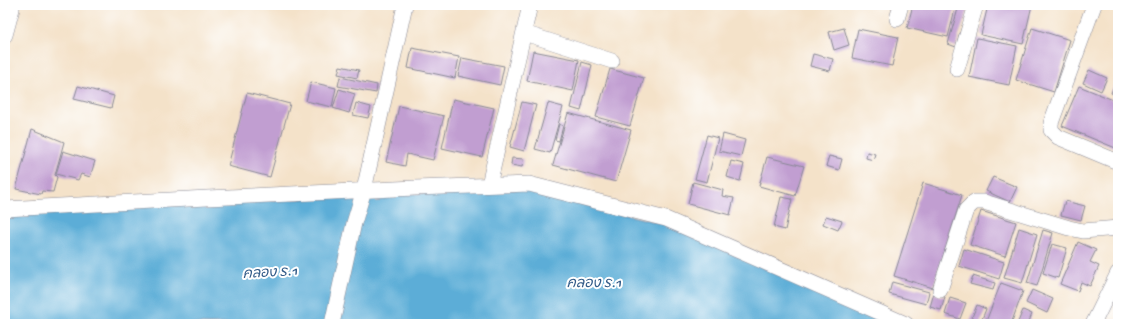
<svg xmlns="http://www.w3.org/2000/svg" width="1123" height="329" font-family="'Gochi Hand','Playpen Sans Thai',sans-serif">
  <rect width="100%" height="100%" fill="#fff"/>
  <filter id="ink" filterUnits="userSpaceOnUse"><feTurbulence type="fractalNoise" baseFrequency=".025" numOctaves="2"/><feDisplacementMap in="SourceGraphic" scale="8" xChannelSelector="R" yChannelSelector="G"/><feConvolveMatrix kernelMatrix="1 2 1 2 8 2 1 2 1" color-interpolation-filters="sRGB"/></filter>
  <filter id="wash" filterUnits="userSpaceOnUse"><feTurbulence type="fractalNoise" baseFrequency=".012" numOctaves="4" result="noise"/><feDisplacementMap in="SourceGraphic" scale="16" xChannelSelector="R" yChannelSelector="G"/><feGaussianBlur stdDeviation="0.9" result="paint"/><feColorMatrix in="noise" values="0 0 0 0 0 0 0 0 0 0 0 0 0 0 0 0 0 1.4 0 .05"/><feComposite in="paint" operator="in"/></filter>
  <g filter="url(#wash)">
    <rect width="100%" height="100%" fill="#f4e2c9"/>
    <path fill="#5cadd7" stroke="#3c6e9a" d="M521 189 665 224 890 324H5V212Z"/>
    <g id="blocks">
      <path fill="#c19ed1" d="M913 5H956L948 37 907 28Z
        M959 5H970L959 35 956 47 948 44Z
        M988 5H1032L1023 44 981 35Z
        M844 28 849 45 834 50 829 32Z
        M1032 28 1070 40 1054 92 1016 80Z
        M858 29 898 37 892 66 852 58Z
        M977 38 1017 46 1009 85 969 77Z
        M412 48 459 57 455 78 408 68Z
        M533 51 579 60 573 91 527 81Z
        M813 54 833 59 830 71 810 66Z
        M462 58 504 66 500 85 458 76Z
        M582 62 592 65 581 111 571 108Z
        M340 66 359 70 357 78 338 74Z
        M610 69 644 78 630 126 596 117Z
        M1089 70 1107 78 1101 91 1083 83Z
        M340 77 377 85 376 93 338 86Z
        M1116 81 1118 82V96L1111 93Z
        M311 82 336 88 332 107 306 101Z
        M78 86 114 96 111 108 74 99Z
        M1079 86 1118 102V149L1062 126Z
        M339 89 355 94 349 113 333 108Z
        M247 93 290 104 270 177 228 166Z
        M453 99 494 108 482 157 442 148Z
        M522 102 536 105 524 151 510 147Z
        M356 103 371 107 368 118 353 115Z
        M548 103 563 107 550 153 535 149Z
        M399 106 444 116 433 160 407 154 405 166 386 162Z
        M568 113 631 130 616 182 553 165Z
        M559 124 563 126 559 141 555 140Z
        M32 129 64 142 55 175 57 177 53 192 42 191 41 194 16 189Z
        M723 134 745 140 741 156 719 151Z
        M707 135 718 138 707 182 695 179Z
        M63 151 95 161 90 177 81 174 78 180 56 174Z
        M867 152 875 154 873 160 866 158Z
        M829 156 842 159 839 170 826 166Z
        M767 157 804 166 795 196 759 186Z
        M512 158 523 159 522 167 511 165Z
        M731 161 744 164 740 181 727 177Z
        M993 177 1017 187 1010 202 986 191Z
        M693 182 723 190 722 196 734 198 730 215 688 204Z
        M923 183 962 195 933 288 894 276Z
        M781 197 792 199 785 230 774 227Z
        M1065 201 1085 206 1081 220 1061 215Z
        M981 211 1016 222 1005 256 970 245Z
        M826 216 842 221 838 230 823 224Z
        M1019 228 1037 234 1022 283 1004 278Z
        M1043 230 1053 233 1037 286 1027 283Z
        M1078 242 1096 250 1090 262 1099 266 1090 286 1081 282 1078 291 1060 284Z
        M1052 244 1067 248 1058 278 1043 273Z
        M964 249 1004 262 999 279 959 266Z
        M973 276 995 283 993 290 970 284Z
        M892 282 929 292 926 304 889 294Z
        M1001 283 1023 291 1011 324H985Z
        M1032 290 1053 299 1047 313 1026 303Z
        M934 293 945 297 941 310 930 307Z
        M950 298 966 303 960 319 945 314Z
        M977 305 986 309 980 324H974L970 322Z
        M1023 310 1032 314 1028 324H1022L1018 322Z"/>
    </g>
  </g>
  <g filter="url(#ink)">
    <use href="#blocks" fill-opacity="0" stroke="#888894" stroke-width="1"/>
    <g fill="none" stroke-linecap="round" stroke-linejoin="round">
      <g stroke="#888894" stroke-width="16">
        <path id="minor" d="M1094 5 1051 123V130L1058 137 1118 162
          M897 19 901 5
          M524 33 612 61
          M5 35 12 9V5
          M957 69 976 5
          M489 185 530 5
          M5 209 207 198 415 188 529 184 666 219 906 324
          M940 290 966 210 974 202H984L1069 228 1083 231 1118 228
          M332 324 354 223 364 190 405 5
          M1093 324 1118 273"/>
      </g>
      <use href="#minor" stroke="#fff" stroke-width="15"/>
    </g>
  </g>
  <g text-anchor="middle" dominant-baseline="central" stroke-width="4" stroke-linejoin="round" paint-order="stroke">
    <g font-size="14" font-style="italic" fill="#325b88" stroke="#fff">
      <text transform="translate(270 274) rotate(-3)">คลอง ร.1</text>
      <text x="594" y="284">คลอง ร.1</text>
    </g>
  </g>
  <rect width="1123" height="329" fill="none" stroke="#fff" stroke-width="20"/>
</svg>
